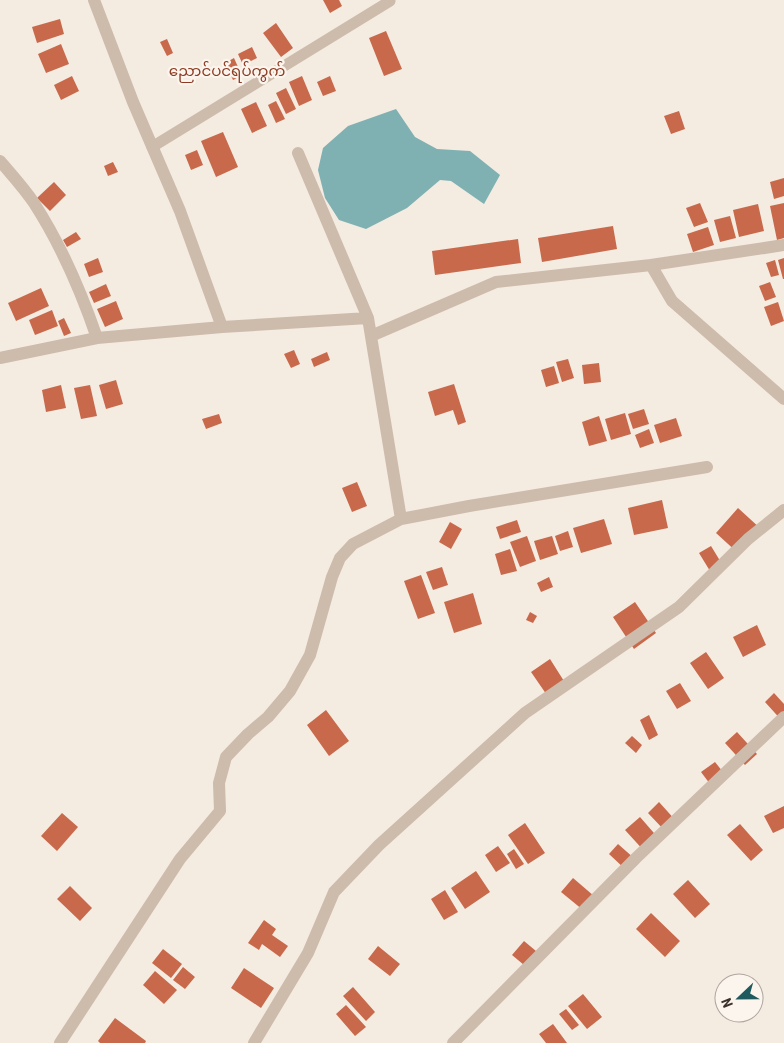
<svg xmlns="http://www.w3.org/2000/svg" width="784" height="1043" font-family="'Roboto Condensed','Noto Sans Myanmar',sans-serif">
  <rect width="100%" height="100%" fill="#f4ebe1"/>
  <path fill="#7fb0b2" d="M396 109 415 137 437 149 470 151 500 175 484 204 451 181 440 180 407 208 366 229 339 220 325 198 318 170 323 148 348 126Z"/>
  <path fill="#c8694b" d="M323 0H339L342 6 330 13Z
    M60 19 64 34 37 43 32 27Z
    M276 23 293 48 281 57 263 33Z
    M386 31 402 69 384 76 369 38Z
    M167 39 173 53 167 56 160 42Z
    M61 44 69 64 46 73 38 54Z
    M252 47 257 58 243 65 238 54Z
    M234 58 242 76 233 80 225 63Z
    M72 76 79 91 61 100 54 85Z
    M302 76 312 100 299 106 289 82Z
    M330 76 336 91 323 96 317 82Z
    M286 88 296 109 286 114 276 93Z
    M276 101 285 119 276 123 268 105Z
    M256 102 267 126 252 133 241 109Z
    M679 111 685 129 671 134 664 116Z
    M223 132 238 167 216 177 201 141Z
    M197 150 203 165 191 170 185 155Z
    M113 162 118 172 108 176 104 166Z
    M784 178V196L774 199 770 182Z
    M54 182 66 195 50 211 37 198Z
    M700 203 708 222 694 227 686 208Z
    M784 203V238L777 240 770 206Z
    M758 204 764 231 739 237 733 210Z
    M730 216 736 238 720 242 714 220Z
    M613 226 617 249 542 262 538 238Z
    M708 227 714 245 693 252 687 234Z
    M76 232 81 239 67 247 63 240Z
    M518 239 521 263 435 275 432 251Z
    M98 258 103 272 89 277 84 264Z
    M784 258V279H783L778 260Z
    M775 260 779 275 771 277 766 263Z
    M770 282 776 297 765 301 759 286Z
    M106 284 111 296 94 303 89 292Z
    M41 288 49 306 16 321 8 303Z
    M116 301 123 319 105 327 97 309Z
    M778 302 784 321 771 326 764 307Z
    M52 310 58 326 35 335 29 320Z
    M64 318 71 333 64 336 58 321Z
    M294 350 300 364 291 368 284 354Z
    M327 352 330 360 314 367 311 359Z
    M568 359 574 378 562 382 556 362Z
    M599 363 601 382 584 384 582 365Z
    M554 366 559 383 546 387 541 370Z
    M116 380 123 404 106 409 99 385Z
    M454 384 466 422 458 425 453 410 435 416 428 392Z
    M61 385 66 408 46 412 42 390Z
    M90 385 97 416 81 419 74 388Z
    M644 409 649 424 633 429 628 414Z
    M625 413 631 434 611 440 605 419Z
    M219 414 222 423 206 429 202 419Z
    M599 416 607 441 589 446 582 422Z
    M676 418 682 436 660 443 654 425Z
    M649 429 654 443 640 448 635 435Z
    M357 482 367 506 352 512 342 488Z
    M662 500 668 528 634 535 628 508Z
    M738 508 761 529 739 554 716 533Z
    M604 519 612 544 581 553 573 528Z
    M517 520 521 532 500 539 496 527Z
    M450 522 462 529 451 549 439 542Z
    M568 531 573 547 560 551 555 536Z
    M527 536 536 561 520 567 510 542Z
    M552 536 558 554 540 560 534 541Z
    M711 546 722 564 710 571 699 553Z
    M510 549 517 571 501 575 495 554Z
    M442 567 448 585 433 590 426 572Z
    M421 575 435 613 418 619 404 581Z
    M549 577 553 587 541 592 537 583Z
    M473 593 482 624 454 633 444 602Z
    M635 602 656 633 634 649 613 617Z
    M530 612 537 616 533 623 526 620Z
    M757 625 766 645 743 657 733 637Z
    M706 652 724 678 708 689 690 663Z
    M550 659 569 689 551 701 531 672Z
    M680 683 691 701 677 709 666 691Z
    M774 693 784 704V723L765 702Z
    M326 710 349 741 329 756 307 725Z
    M649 715 658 735 649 740 640 720Z
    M737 732 757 754 745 765 725 743Z
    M632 736 642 745 636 753 625 743Z
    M715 762 727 777 713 788 701 772Z
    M659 802 677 822 666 832 648 813Z
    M784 806V828L773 833 764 816Z
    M62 813 78 827 57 851 41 836Z
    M640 817 660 840 646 853 625 830Z
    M525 823 545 853 528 864 508 835Z
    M740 824 763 850 751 861 727 835Z
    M618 844 635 859 625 869 609 854Z
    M498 846 510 863 496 872 485 855Z
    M514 849 524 864 516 869 507 854Z
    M476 871 490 892 465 909 451 888Z
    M573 878 594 896 583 910 561 892Z
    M688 880 710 904 695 918 673 894Z
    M70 886 92 908 80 921 57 899Z
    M445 890 458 912 444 920 431 899Z
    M651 913 680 941 665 957 636 929Z
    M264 920 276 929 272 935 288 946 280 957 262 944 259 950 248 943Z
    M524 941 542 956 530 970 512 955Z
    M378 946 400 964 390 976 368 959Z
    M163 949 182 964 171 978 152 963Z
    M183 967 195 977 185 989 173 980Z
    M244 968 274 988 261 1008 231 988Z
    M155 971 177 990 164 1004 143 985Z
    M353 987 375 1012 366 1021 343 996Z
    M583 994 602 1017 587 1029 568 1006Z
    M346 1005 366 1027 355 1036 336 1014Z
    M566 1009 579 1025 572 1030 559 1014Z
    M115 1018 146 1041 145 1043H100L98 1041Z
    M553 1024 567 1043H546L539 1034Z"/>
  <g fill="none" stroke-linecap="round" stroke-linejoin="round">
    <path stroke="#cdbbac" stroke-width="11" d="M152 147 390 1"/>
    <path stroke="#cdbbac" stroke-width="12" d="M94 0 133 102 180 211 222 327
      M298 153 368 318 401 519
      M0 161C11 174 24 188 34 203 61 245 81 291 97 338
      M784 245 651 265 672 301 784 399
      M371 336 496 282 651 265
      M0 358 97 338 222 327 368 318
      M60 1043 180 859 220 811 219 783 226 757 248 734 268 717 290 691 310 655 332 577 340 558 353 544 401 519 469 506 707 467
      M254 1043 308 953 334 892 379 845 525 713 679 607 748 539 784 510
      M453 1043 636 858 784 717"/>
  </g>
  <g text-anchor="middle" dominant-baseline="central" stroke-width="4.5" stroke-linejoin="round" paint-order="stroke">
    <g font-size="15" fill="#8c3b22" stroke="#fbf5ee">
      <text x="227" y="71">ညောင်ပင်ရပ်ကွက်</text>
    </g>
  </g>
  <g transform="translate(739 998) rotate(248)"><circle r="24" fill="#fbf5ee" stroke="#aea6a0"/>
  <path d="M0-4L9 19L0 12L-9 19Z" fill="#1f5a5e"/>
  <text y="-8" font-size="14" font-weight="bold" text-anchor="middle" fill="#3b302b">N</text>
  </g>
</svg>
